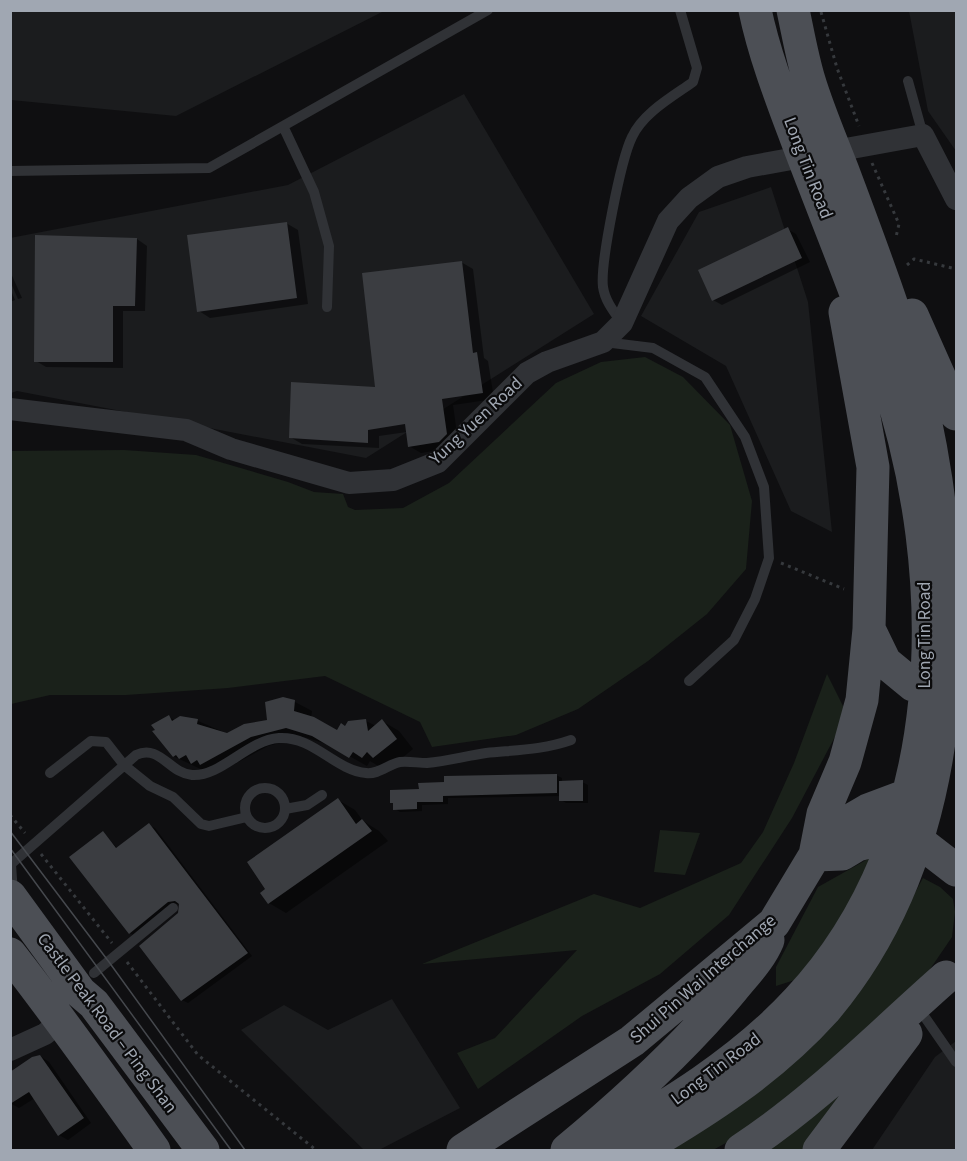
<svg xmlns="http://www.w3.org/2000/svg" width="967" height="1161" font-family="'Source Sans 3',sans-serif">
  <rect width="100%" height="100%" fill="#0f0f11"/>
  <path fill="#1b1c1e" d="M10 11 11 10 384 11 176 116 11 100Z
    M909 11H956V151L928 111Z
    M464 94 594 314 366 458 17 391 11 393 10 238 288 185Z
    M771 187 808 302 832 532 791 511 726 366 641 316 699 212Z
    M392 999 460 1108 379 1150H364L241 1030 284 1005 328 1030Z
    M956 1041V1150H872L935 1057Z"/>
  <path fill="#1a211a" d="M645 357 683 377 730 425 752 501 746 569 707 614 648 661 578 709 516 735 432 747 420 722 325 676 228 688 126 695H50L11 704V451L124 450 196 455 288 482 314 492 343 494 348 507 355 510 403 508 449 483 556 383 601 362Z
    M827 674 847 714 792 818 729 915 660 974 582 1016 478 1089 457 1053 495 1038 577 950 422 964 594 894 640 908 741 863 763 832 794 763Z
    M660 830 700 833 685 875 654 872Z
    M875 855 852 902 798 979 776 986V967L818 887Z
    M923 878 940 887 953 899 955 912 952 937 924 978 755 1127 713 1150H664L878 961Z
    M895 1033 807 1150H761Z"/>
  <path fill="#0007" d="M286 223 298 230 308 304 210 318 199 311Z
    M787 229 796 234 810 262 722 305 713 300Z
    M137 239 147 246 145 311H123V368L46 367 36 361Z
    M461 262 473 269 484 358 488 361 494 399 453 405 458 441 451 448 421 453 409 446 407 432 379 436V448L302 444 290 437 377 388Z
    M10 271 22 298 18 299 10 281Z
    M10 288 15 300 10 302Z
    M295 702 312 711 311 718 336 732 366 721 376 726 382 721 399 731 413 749 391 767 384 763 380 767 370 761 367 766 330 745 304 737 268 746 218 773H209L173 756 169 717 176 721 180 718 198 721 228 734 268 721Z
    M556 775 562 778V782H582L588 785V803H566L561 800V796L448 798V804L422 805V811L400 812 395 809 392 792Z
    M338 800 355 810 363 821 379 831 388 841 286 913 269 903Z
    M149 825 155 828 252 956 188 1003 182 1000 141 946 180 914 181 903 174 905 135 936 130 933 71 857 103 833 118 849Z
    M40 1056 49 1062 91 1123 68 1140 59 1135 35 1098 19 1108 10 1103Z"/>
  <path fill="#3b3d41" d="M287 222 297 298 197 312 187 235Z
    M788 227 802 258 712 301 698 270Z
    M35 235 137 238 135 306H113V362H34Z
    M462 261 473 353 477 352 483 393 442 399 447 434 439 442 408 447 405 424 368 430V443L289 438 291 382 375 387 362 273Z
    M283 697 295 700 294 711 314 717 337 730 341 723 345 726 348 721 366 719 368 731 382 719 397 739 373 758 367 752 362 758 353 752 349 758 312 736 286 728 251 737 200 765 197 760 191 764 186 755 179 759 176 755 173 757 152 731 155 730 151 725 169 715 172 721 180 716 198 719 197 724 227 733 244 724 267 720 265 702Z
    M557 774V793L443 796V802H417V809L393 810V803H390V790L419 789 418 783 444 782V776Z
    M583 780V801H559V781Z
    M338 798 356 824 362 819 372 831 268 904 260 893 265 889 247 862Z
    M149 823 248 953 181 1001 139 946 178 913 179 904 175 901 168 902 129 934 69 857 103 831 116 848Z
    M40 1055 84 1118 58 1136 29 1092 10 1104V1072L32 1057Z"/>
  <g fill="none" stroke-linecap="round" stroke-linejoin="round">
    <path stroke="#36393d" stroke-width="3" stroke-dasharray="3 4.5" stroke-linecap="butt" d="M821 12 837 68 859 126
      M872 163 899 224 896 237
      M907 265 914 259 956 269
      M781 563 844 589
      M10 815 25 833
      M41 854 112 943
      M127 962 198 1055 316 1150"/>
    <path stroke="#303236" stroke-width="10" d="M908 81 923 135
      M283 126 314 192 329 246 327 307
      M10 171 209 168 488 10
      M622 323C614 312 605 301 603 287 600 264 621 159 632 137 643 113 672 97 693 82L697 68 680 10
      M604 342 653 348 705 377 745 437 764 487 769 558 755 599 734 640 689 681
      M50 773 91 741 106 742 124 765 150 786 173 797 201 824 209 826 247 817
      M245 808a20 20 0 1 1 40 0a20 20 0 1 1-40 0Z
      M285 809 307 805 322 795
      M11 864 136 755C160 744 169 773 192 775 221 777 248 740 279 738 313 736 335 770 366 773 378 775 389 764 400 762 409 761 418 763 427 763 447 761 466 756 486 753 515 750 543 750 571 740
      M11 864 13 894
      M94 973 173 908
      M922 1013 956 1062"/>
    <path stroke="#303236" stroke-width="22" d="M10 409 186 430 231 449 349 483 393 480 438 462 527 373 547 362 603 342 622 323 668 221 689 198 718 177 747 167 923 135 956 199
      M10 1050 45 1034 62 1020"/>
    <path stroke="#4c4f55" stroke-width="33" d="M912 315 956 414
      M869 629 885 662 913 685 943 697
      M815 855 823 814 845 762 862 700 869 629 873 467 845 312
      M815 855 842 854 857 845 884 838 921 843 956 870
      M10 896 80 992 94 1004 203 1150
      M10 954C60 1018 107 1084 154 1150
      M463 1150 632 1041 774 923 815 855 844 824 868 810 908 795H925
      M567 1150C626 1101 684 1048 733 989 746 973 760 959 768 940
      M592 1150C665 1107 739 1064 798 1000 951 836 954 577 885 374 858 294 825 215 795 135 780 95 764 53 755 10
      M640 1150C707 1111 772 1069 825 1010 967 842 967 589 917 384 896 312 869 241 843 171 831 140 818 110 809 80 802 57 798 33 793 10
      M741 1150C816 1101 879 1036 946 977
      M819 1150 906 1034"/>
    <path stroke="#45484d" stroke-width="1.5" d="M10 831 109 962 245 1150
      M10 848 231 1150"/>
  </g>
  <g text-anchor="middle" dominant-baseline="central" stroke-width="4.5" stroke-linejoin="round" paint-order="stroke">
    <g font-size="18" fill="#a0a7b2" stroke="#0b0b0c">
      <text transform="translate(808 168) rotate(69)">Long Tin Road</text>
      <text transform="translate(476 421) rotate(-43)">Yung Yuen Road</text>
      <text transform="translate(924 635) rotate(-90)">Long Tin Road</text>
      <text transform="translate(703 979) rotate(-41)">Shui Pin Wai Interchange</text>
      <text transform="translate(107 1023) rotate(53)">Castle Peak Road – Ping Shan</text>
      <text transform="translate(716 1069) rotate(-37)">Long Tin Road</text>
    </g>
  </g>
  <rect width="967" height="1161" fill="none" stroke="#a0a7b2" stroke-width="24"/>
</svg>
